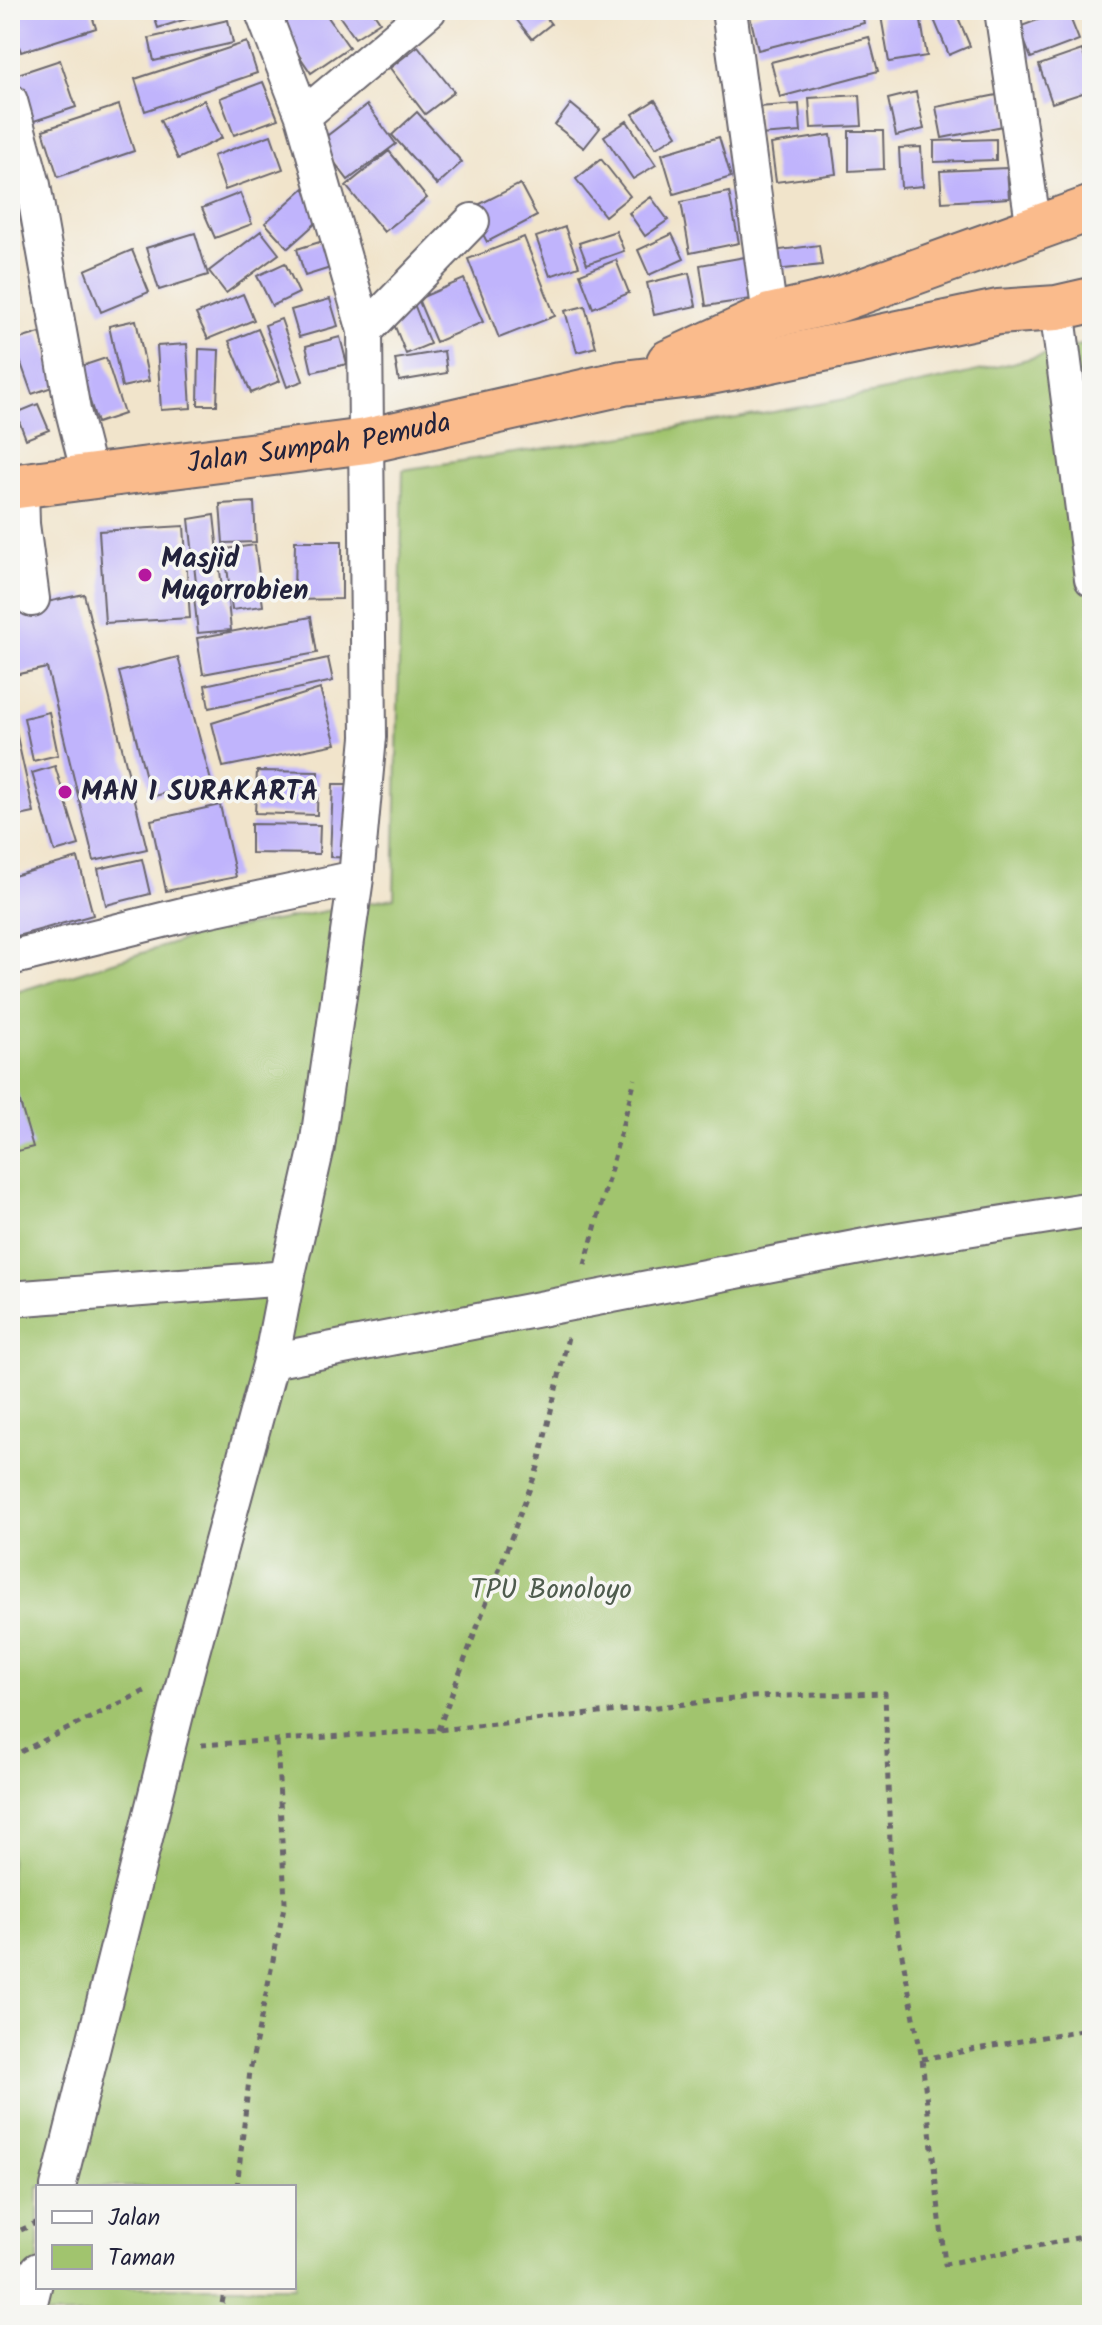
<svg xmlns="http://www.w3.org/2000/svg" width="1102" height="2325" font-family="Kalam,sans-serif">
  <rect width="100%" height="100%" fill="#f6f6f2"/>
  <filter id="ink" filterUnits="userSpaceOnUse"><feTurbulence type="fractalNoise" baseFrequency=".0125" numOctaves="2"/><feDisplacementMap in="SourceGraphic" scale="16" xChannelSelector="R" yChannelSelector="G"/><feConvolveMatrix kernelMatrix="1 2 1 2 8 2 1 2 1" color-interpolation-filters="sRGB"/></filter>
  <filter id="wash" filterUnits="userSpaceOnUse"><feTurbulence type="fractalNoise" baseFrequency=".006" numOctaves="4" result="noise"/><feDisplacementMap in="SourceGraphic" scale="32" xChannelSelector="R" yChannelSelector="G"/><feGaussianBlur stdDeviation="1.8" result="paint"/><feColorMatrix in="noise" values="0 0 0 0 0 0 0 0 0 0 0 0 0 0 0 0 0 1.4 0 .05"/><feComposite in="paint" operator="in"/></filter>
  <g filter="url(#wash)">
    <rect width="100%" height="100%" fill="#f1e4cb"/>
    <path fill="#a1c46e" stroke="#627354" stroke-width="2" fill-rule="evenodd" d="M1092 342V2315H10V994L200 935 394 898 403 470C634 434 867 405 1092 342ZM38 2187H294V2287H38Z"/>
    <g id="blocks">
      <path fill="#c0b4fc" d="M17 10H90L96 28 21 52 10 20V12Z
        M152 10H212V11L158 28Z
        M283 10H323L349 47 311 73 273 17Z
        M335 10H372L380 22 355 38Z
        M509 10H540L551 24 532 39Z
        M773 10H861L864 23 758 50 750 16Z
        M919 10 927 56 889 62 881 16Z
        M930 10H955L970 46 949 55Z
        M1064 10H1067L1079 40 1031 58 1019 27Z
        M228 20 233 43 154 61 149 38Z
        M869 37 878 71 780 97 771 62Z
        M247 42 257 73 145 111 135 79Z
        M418 46 454 92 425 114 390 68Z
        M1082 50 1092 80V90L1052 103 1039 65Z
        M60 60 76 107 28 123 12 76Z
        M263 82 278 119 234 135 220 98Z
        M916 92 924 129 896 136 888 99Z
        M1002 94 1008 125 942 138 936 107Z
        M860 95 862 126 811 128 809 98Z
        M204 100 222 138 178 159 160 120Z
        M655 100 677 135 656 148 633 114Z
        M571 104 600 128 584 148 555 125Z
        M799 104 801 132 759 135 758 107Z
        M119 105 134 151 58 177 43 130Z
        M367 105 396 144 348 180 319 142Z
        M417 112 462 162 437 185 392 135Z
        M627 121 656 165 633 179 604 136Z
        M849 131H883L884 169 849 171Z
        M271 135 283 169 225 190 213 156Z
        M831 135 836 174 776 182 771 144Z
        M719 137 731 177 674 194 662 154Z
        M996 139V160L934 162V141Z
        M921 147 923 186 901 188 899 148Z
        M389 151 427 198 384 232 346 186Z
        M601 159 630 196 605 216 576 179Z
        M1007 168 1009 198 942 202 940 171Z
        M520 184 537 216 487 242 470 209Z
        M304 188 326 214 288 248 265 223Z
        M729 192 739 243 690 253 681 202Z
        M240 193 252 224 215 238 202 208Z
        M651 197 668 220 645 236 629 213Z
        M565 227 579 266 550 276 536 237Z
        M261 231 279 254 226 293 209 271Z
        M616 231 624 251 587 264 579 243Z
        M195 233 208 275 159 290 146 248Z
        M672 234 684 259 649 275 638 250Z
        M336 237 343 264 305 276 297 249Z
        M524 237 555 316 499 338 468 259Z
        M819 245 822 265 775 270 772 251Z
        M132 250 149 292 101 312 85 270Z
        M745 257 751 299 706 306 700 265Z
        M616 260 629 293 593 308 580 274Z
        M285 263 299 293 272 306 257 276Z
        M689 273 696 306 654 315 647 283Z
        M464 279 483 322 436 342 418 299Z
        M243 294 254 320 208 339 196 314Z
        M330 299 338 326 299 337 291 310Z
        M414 304 430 344 406 354 390 314Z
        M585 306 596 347 577 352 565 311Z
        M281 319 303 381 287 387 265 325Z
        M136 320 149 381 122 387 109 326Z
        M258 329 280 381 251 393 229 341Z
        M40 333 58 385 32 394 13 341Z
        M340 337 347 364 312 372 306 346Z
        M187 344 191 408 161 410 157 346Z
        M199 349 219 350 217 405H198Z
        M444 351 447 373 399 381 395 359Z
        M106 358 124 414 97 423 79 367Z
        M38 404 49 430 26 439 16 413Z
        M254 502 256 542 223 543 220 504Z
        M214 515 222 589 197 592 189 519Z
        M184 526 190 618 105 623 99 531Z
        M295 541H342V599L294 600Z
        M255 545 263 606 232 610 225 549Z
        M227 592 231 630 198 633 194 596Z
        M84 594 147 849 94 861 47 668 10 676V610Z
        M311 617 317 653 203 674 197 638Z
        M178 657 211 781 151 797 119 672Z
        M328 658 333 681 209 708 205 685Z
        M320 689 336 744 223 767 212 723Z
        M10 705 34 813 10 818Z
        M49 712 58 755 33 761 24 718Z
        M55 766 79 845 55 852 32 773Z
        M257 771 318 772 317 815 255 813Z
        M333 784H360L358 858 330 857Z
        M220 805 236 877 166 891 151 820Z
        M251 824 320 825 319 854 251 853Z
        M78 858 93 915 10 938V877Z
        M142 859 150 894 106 905 98 869Z
        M14 1082 33 1147 10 1153V1083Z"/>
    </g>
  </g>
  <g filter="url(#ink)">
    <use href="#blocks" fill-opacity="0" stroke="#6a666d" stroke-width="2"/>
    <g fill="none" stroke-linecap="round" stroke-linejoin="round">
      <g stroke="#6a666d" stroke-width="38">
        <path id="minor" d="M729 10 770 316
          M1002 10 1034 229
          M10 101 33 185 73 411 90 478
          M303 116 429 10
          M1057 308 1092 579
          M365 331 472 221
          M21 486 22 524 32 599
          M10 958 187 914 356 878
          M10 1299 287 1278
          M271 1361 891 1241 1092 1209
          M58 2187 187 1670 271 1361 287 1278 317 1147 356 878 369 737 365 331 303 116 262 10
          M27 2315 38 2270"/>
      </g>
      <g stroke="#6a666d" stroke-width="48">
        <g id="highway">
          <path d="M669 362 770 316 835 301 1092 208"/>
          <path id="s1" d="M10 487 366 441 623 383 700 374 762 362 998 312 1057 308 1092 300"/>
        </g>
      </g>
      <path stroke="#6a666d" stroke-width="5" stroke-dasharray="6 6" stroke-linecap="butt" d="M585 1265 635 1079
        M438 1730 538 1467 568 1337
        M201 1745 438 1730 752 1697 885 1693 892 1903 922 2059 945 2264 1092 2235
        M10 1757 147 1690
        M922 2059 1092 2028
        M237 2187 250 2071 285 1902 277 1740
        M10 2235 38 2222
        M220 2315 225 2287"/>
      <use href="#minor" stroke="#fff" stroke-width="34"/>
      <use href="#highway" stroke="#fabb8c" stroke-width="44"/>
    </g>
  </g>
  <g fill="#b5179e" stroke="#f6f6f2" stroke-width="3">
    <circle cx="145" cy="575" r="8"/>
    <circle cx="65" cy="792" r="8"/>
  </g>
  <g text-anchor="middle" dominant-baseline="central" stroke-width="7" stroke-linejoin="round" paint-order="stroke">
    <g font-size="28" fill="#22223b" stroke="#f6f6f2">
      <text stroke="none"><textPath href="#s1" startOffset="312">Jalan Sumpah Pemuda</textPath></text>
    </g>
    <g font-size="28" font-weight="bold" fill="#22223b" stroke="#f6f6f2" text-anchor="start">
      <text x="161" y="559">Masjid<tspan x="161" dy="32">Muqorrobien</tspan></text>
      <text x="81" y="792">MAN 1 SURAKARTA</text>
    </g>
    <g font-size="28" fill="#4e5b4d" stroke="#f6f6f2">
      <text x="551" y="1590">TPU Bonoloyo</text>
    </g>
  </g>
  <rect width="1102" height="2325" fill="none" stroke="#f6f6f2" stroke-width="40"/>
  <rect x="36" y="2185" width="260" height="104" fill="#f6f6f2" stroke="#a1a1a9" stroke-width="2"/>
  <rect x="52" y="2211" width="40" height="12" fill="#ffffff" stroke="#a1a1a9" stroke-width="2"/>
  <text x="108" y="2225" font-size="24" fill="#22223b">Jalan</text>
  <rect x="52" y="2245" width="40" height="24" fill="#a1c46e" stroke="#a1a1a9" stroke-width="2"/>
  <text x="108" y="2265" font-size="24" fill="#22223b">Taman</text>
</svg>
